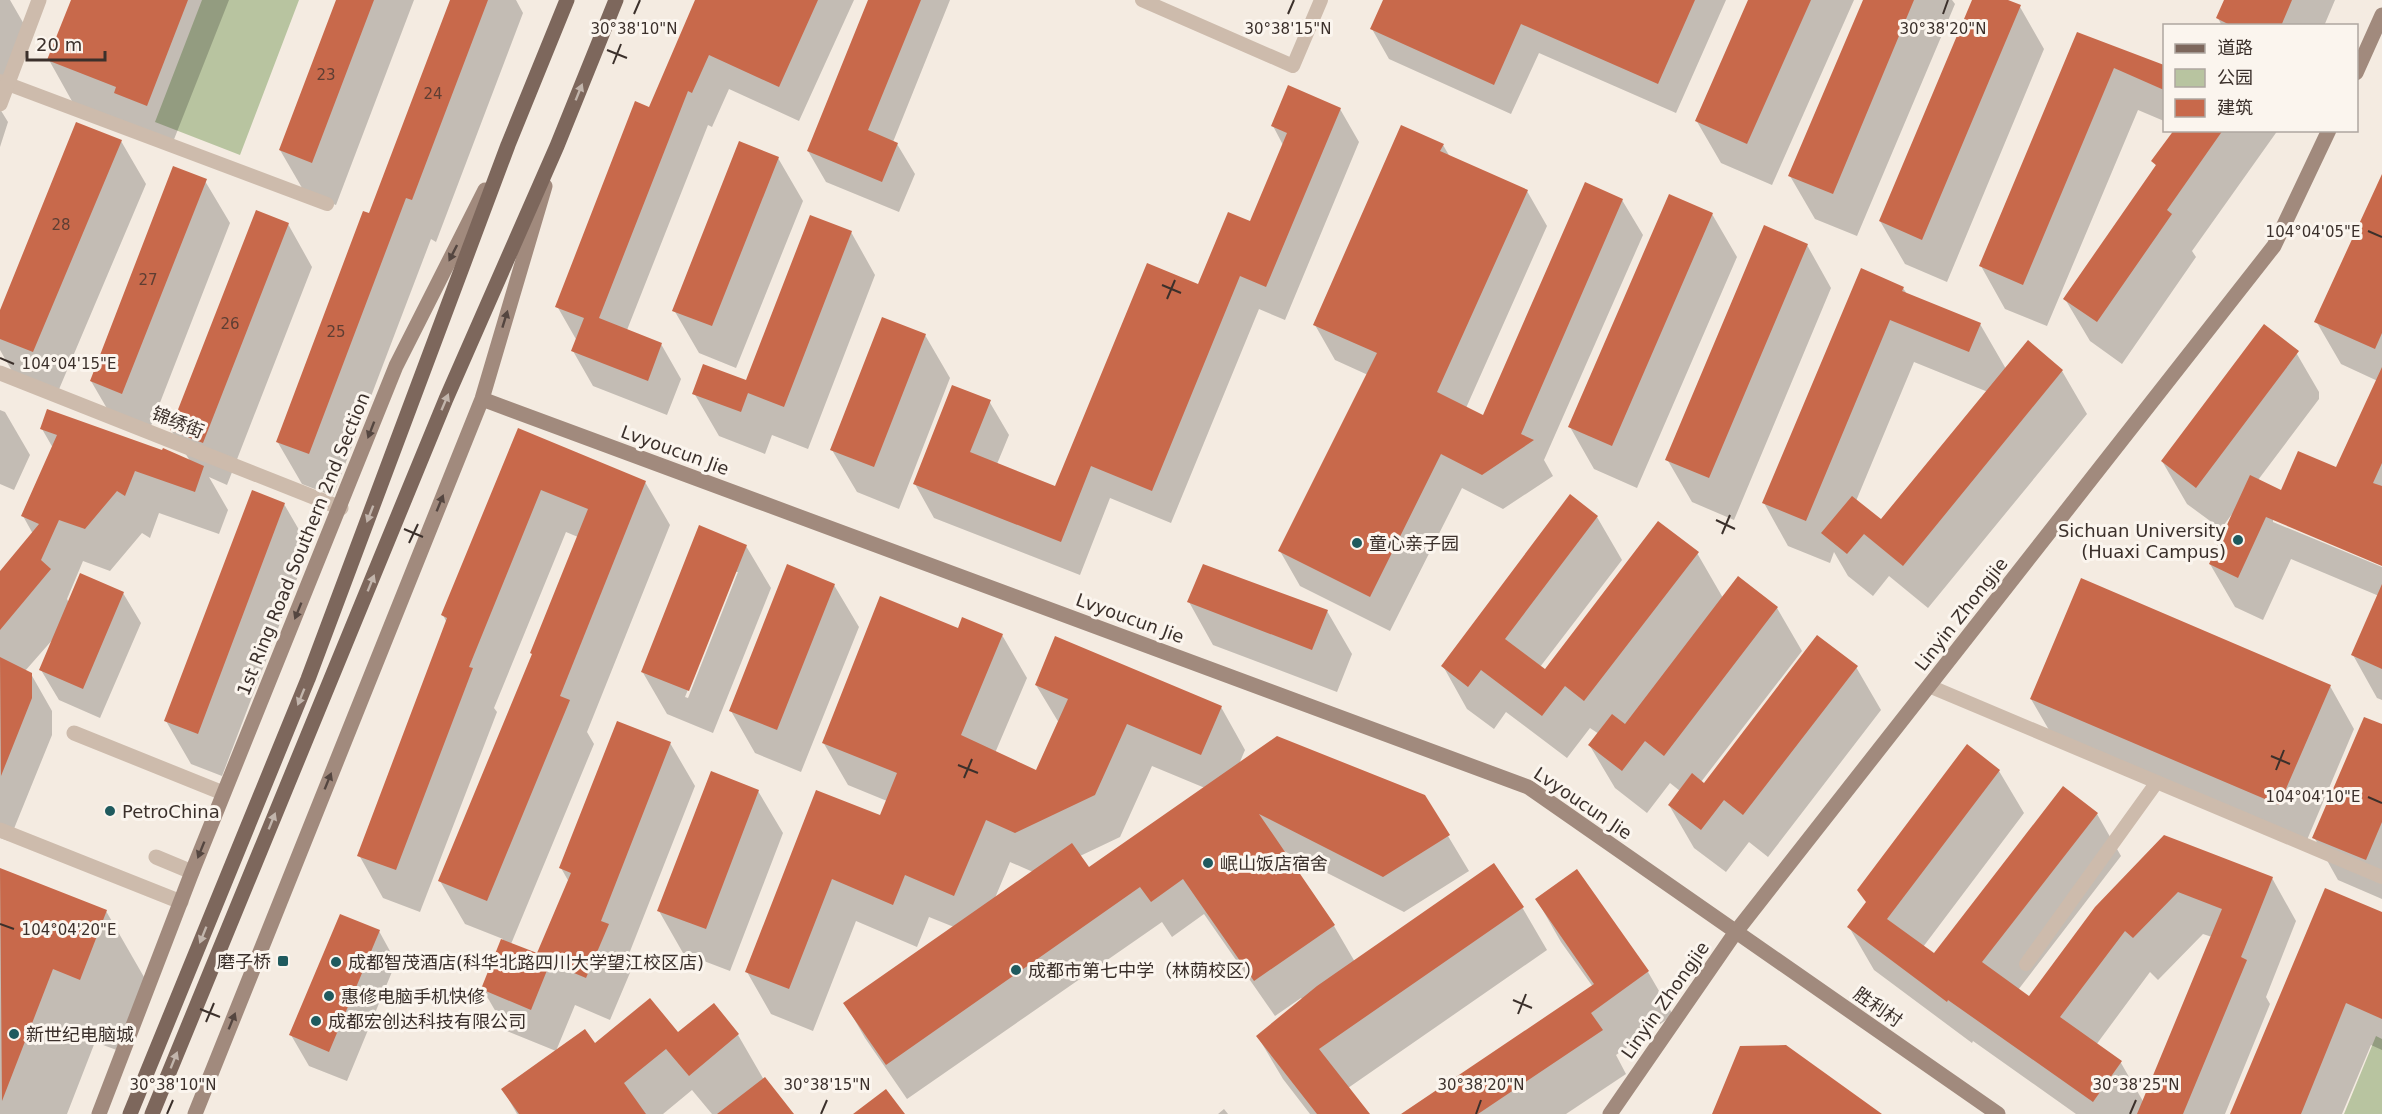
<svg xmlns="http://www.w3.org/2000/svg" width="2382" height="1114" font-family="'DejaVu Sans','Noto Sans SC',sans-serif">
  <rect width="100%" height="100%" fill="#f4ebe1"/>
  <path fill="#b8c4a0" d="M202 0H299L240 155 155 122Z
    M2376 1036 2382 1039V1114H2344Z"/>
  <path fill="#0003" fill-rule="evenodd" d="M0 0H10L25 26 0 91Z
    M72 0H229L171 147 73 103 49 60Z
    M337 0H414L336 205 305 193 280 150Z
    M452 0H516L523 13 436 242 431 239 333 496 302 484 277 441 370 215Z
    M697 0H854L799 121 729 89 712 127 708 125 627 330 661 344 681 379 667 415 593 386 573 351 577 341 557 306 650 109Z
    M870 0H950L893 142 897 144 915 174 899 212 826 182 808 151Z
    M1385 0H1726L1676 113 1539 53 1511 114 1389 59 1372 29Z
    M1750 0H1854L1772 185 1721 163 1696 120Z
    M1864 0H1952L1955 4 1857 236 1815 219 1790 176Z
    M1973 0H2004L2020 7 2044 49 1947 282 1905 264 1880 221Z
    M2226 0H2335L2324 26H2222L2218 18Z
    M2078 34 2164 67V121L2138 110 2047 326 2005 309 1981 266Z
    M0 109 8 122 0 147Z
    M1340 109 1359 142 1285 320 1259 309 1171 523 1110 498 1080 575 934 518 915 484 989 401 1009 435 997 464 1056 488 1199 286 1251 223 1283 145 1273 126Z
    M2176 130H2278L2192 251 2196 257 2122 364 2090 341 2065 299 2157 167 2153 161Z
    M121 141 146 184 57 394 16 378 0 350V314Z
    M1443 145 1450 157 1527 191 1547 226 1466 408 1484 417 1622 200 1643 235 1544 460 1553 476 1503 509 1462 488 1390 631 1300 586 1280 551 1368 375 1335 360 1315 325Z
    M778 158 803 201 736 368 699 353 674 310Z
    M2382 178V383L2341 364 2316 321Z
    M205 181 230 223 147 436 116 424 91 381Z
    M1712 214 1737 257 1637 488 1594 469 1570 427Z
    M288 224 312 267 227 485 209 477 228 510 219 534 159 513 150 538 142 533 110 571 83 561 67 599 69 603 123 593 141 623 100 718 59 700 41 670 54 638 25 671 31 674 52 711V735L9 841 0 838V573L33 534 23 516 53 448 42 429 190 461 171 430Z
    M851 232 875 275 808 449 772 435 765 454 719 436 694 393 747 382Z
    M1807 245 1831 288 1734 520 1692 502 1667 459Z
    M1903 288 1907 294 1980 324 2006 369 2062 371 2087 414 1928 608 1889 576 1873 596 1848 576 1834 552 1830 563 1788 546 1764 503ZM1914 362 1988 392 1881 522 1856 501Z
    M925 335 950 378 899 509 857 492 832 450Z
    M2294 349 2319 392V399L2258 480 2282 492 2337 469 2382 388V564L2273 518V522L2382 567V700L2377 698 2353 655 2379 596 2291 559 2263 620 2235 607 2210 564 2232 514 2221 529 2187 504 2162 461Z
    M0 410 5 412 30 455 14 490 0 484Z
    M519 430 645 482 670 525 587 732 594 744 511 944 538 955 569 882 561 868 670 743 695 786 627 959 632 968 610 1020 575 1005 556 1051 507 1031 482 988 503 939 465 924 440 881 533 655 578 537 566 532 494 708 497 712 420 912 383 898 359 855 447 623 443 615Z
    M284 504 309 547 222 776 191 764 166 721Z
    M1597 517 1622 560 1540 667 1545 671 1697 553 1723 598 1739 578 1777 608 1802 651 1701 782 1705 785 1856 667 1881 710 1768 857 1749 842 1726 872 1694 848 1669 805 1680 791 1670 783 1647 813 1615 788 1590 746 1599 734 1590 728 1567 758 1506 712 1494 729 1467 709 1443 666Z
    M746 546 771 588 713 733 667 714 642 671ZM735 572H738L688 698 685 697Z
    M834 585 859 627 801 772 755 753 731 711Z
    M1189 602 1327 611 1352 654 1337 692 1213 645Z
    M959 629 1002 635 1027 678 995 753 1037 772 1059 723 1036 685 1221 707 1245 750 1239 764 1448 836 1469 871 1404 912 1282 850 1334 926 1355 962 1522 907 1547 950 1348 1088 1369 1114H1310L1283 1079 1258 1037 1303 1000 1301 998 1275 1016 1204 914 1172 937 1162 922 907 1099 865 1038 845 1003 954 927 929 917 917 947 856 921 813 1031 771 1014 747 972 881 817 887 801 848 785 823 742ZM1152 766 1205 788 1089 869 1080 856 1120 837ZM1010 862 1033 872 995 898Z
    M2330 686 2354 729 2304 847 2056 742 2031 699Z
    M2382 726V899L2338 880 2314 837Z
    M1999 771 2024 813 1923 947 1934 956 2097 814 2121 856 2018 990 2029 998 2164 836 2272 878 2296 921 2266 997 2270 1004 2225 1114H2076L1973 1041 1972 1043 1874 970 1849 927ZM2203 934 2212 937 2144 1103 2121 1063 2096 1045 2150 972 2158 980Z
    M758 791 783 833 730 971 683 953 659 911Z
    M0 870 106 911 148 984 122 1052 95 1042 67 1114H0Z
    M1577 871 1648 972 1673 1015 1616 1055 1626 1074 1566 1114H1404L1593 987 1561 942 1537 900Z
    M2382 914V1050L2371 1045 2342 1114H2231Z
    M379 931 396 962 347 1081 309 1066 291 1035Z
    M713 1005 738 1035 764 1080 791 1114H712L692 1090 663 1114H517L503 1089 595 1045 678 1034Z
    M1224 1109 1228 1114H1218Z"/>
  <path fill="#c8694b" d="M71 0H188L147 106 114 93 116 87 47 60Z
    M336 0H374L312 163 279 150Z
    M450 0H488L412 200 406 198 309 454 276 442 363 211 369 213Z
    M695 0H818L779 87 709 55 692 93 688 91 599 318 662 343 648 381 571 351 584 318 555 307 635 101 649 107Z
    M868 0H921L868 130 898 143 882 182 807 151Z
    M1383 0H1695L1658 84 1521 24 1494 85 1370 29Z
    M1748 0H1811L1747 144 1695 121Z
    M1863 0H1914L1833 194 1788 176Z
    M1972 0H2008L2021 5 1922 240 1879 221Z
    M2224 0H2292L2281 26H2232L2216 18Z
    M2077 32 2164 65V90L2114 68 2023 285 1979 266Z
    M1288 85 1341 108 1266 287 1240 276 1152 491 1091 466 1061 542 913 484 952 385 991 400 970 452 1055 486 1147 263 1198 284 1228 212 1250 221 1287 133 1271 126Z
    M76 122 122 140 33 352 0 339V310Z
    M1401 125 1444 144 1440 151 1528 190 1437 392 1483 415 1585 182 1623 199 1521 434 1534 440 1482 475 1441 454 1370 597 1278 551 1377 353 1313 325Z
    M2174 130H2223L2167 210 2172 214 2097 322 2063 299 2156 165 2151 161Z
    M739 141 779 157 712 326 672 311Z
    M173 166 207 179 122 394 90 381Z
    M2382 174V333L2375 349 2314 322Z
    M1669 194 1713 213 1612 446 1568 427Z
    M256 210 289 223 203 443 170 430Z
    M810 215 852 231 784 407 748 393 741 412 692 394 703 364 746 380Z
    M1764 225 1808 244 1709 478 1665 460Z
    M1861 268 1904 287 1902 291 1981 323 1969 352 1890 320 1806 521 1762 503Z
    M882 317 926 334 874 467 830 450Z
    M2264 324 2299 351 2196 488 2161 461Z
    M2028 340 2063 370 1903 566 1864 534 1847 554 1821 533 1852 496 1881 519Z
    M2382 367V463L2373 483 2382 486V566L2266 517 2238 578 2209 564 2250 475 2281 490 2298 451 2336 467Z
    M47 409 162 450 163 448 204 466 195 492 135 471 125 496 117 491 85 529 59 520 41 560 51 569 0 630V571L39 524 21 516 57 435 40 429Z
    M518 428 646 481 560 696 570 700 487 901 438 881 532 654 530 653 588 509 541 490 469 667 473 668 396 870 357 856 447 618 441 615Z
    M252 490 285 503 198 734 164 721Z
    M1570 494 1598 516 1505 639 1545 669 1658 521 1699 552 1584 701 1565 686 1542 716 1481 670 1468 687 1441 666Z
    M699 525 747 545 689 691 641 672Z
    M787 564 835 584 777 730 729 711Z
    M1203 564 1328 610 1312 650 1187 602Z
    M80 573 124 592 83 689 39 670Z
    M1738 576 1778 607 1664 756 1645 741 1622 771 1588 745 1612 714 1625 724Z
    M2081 578 2331 685 2279 805 2030 699Z
    M2382 584V669L2351 655Z
    M880 596 958 628 962 617 1003 634 961 735 1036 770 1068 699 1035 685 1055 636 1222 706 1201 755 1127 724 1095 795 1015 833 986 820 954 896 905 875 893 905 832 879 789 989 745 972 816 790 880 815 897 773 822 743Z
    M1817 635 1858 666 1743 815 1724 800 1701 830 1668 805 1692 773 1704 783Z
    M0 657 32 673V698L1 776Z
    M2364 717 2382 724V822L2366 860 2312 838Z
    M617 721 671 742 601 921 609 924 586 978 550 963 531 1010 481 989 501 939 537 953 571 873 559 868Z
    M1277 736 1425 795 1450 835 1383 877 1259 814 1335 925 1254 981 1183 879 1151 902 1140 887 886 1065 843 1003 1072 843 1089 867Z
    M1967 744 2000 770 1887 919 1934 953 2063 786 2098 813 1982 962 2029 996 2095 907 2164 835 2273 877 2241 957 2247 960 2183 1114H2137L2222 909 2178 892 2133 938 2125 931 2060 1017 2122 1061 2093 1102 1948 1000 1947 1002 1847 927 1866 902 1857 890Z
    M711 771 759 790 706 929 657 911Z
    M1494 863 1524 907 1319 1049 1370 1114H1317L1256 1036 1317 986Z
    M0 868 107 910 80 980 53 969 2 1101Z
    M1577 869 1649 971 1591 1013 1603 1030 1478 1114H1401L1594 984 1535 899Z
    M2325 888 2382 912V1019L2346 1003 2301 1114H2230Z
    M340 914 380 930 329 1052 289 1035Z
    M650 998 678 1032 714 1003 739 1034 689 1076 666 1049 624 1083 646 1114H519L501 1089 585 1029 595 1043Z
    M1786 1045 1882 1114H1712L1740 1046Z
    M765 1077 794 1114H717Z
    M886 1089 905 1114H853Z"/>
  <g fill="none" stroke-linecap="round" stroke-linejoin="round">
    <path stroke="#cdbbac" stroke-width="14" d="M1142 0 1293 66 1321 0
      M0 81 327 204
      M1929 686 2382 877
      M2026 964 2157 782"/>
    <path stroke="#cdbbac" stroke-width="15" d="M0 104 39 0
      M0 373 341 508
      M74 733 223 793
      M0 830 181 902
      M156 857 192 872"/>
    <path stroke="#a18a7d" stroke-width="15" d="M2356 73 2382 15
      M482 399 1528 787 1998 1114
      M99 1114 192 872 396 366 485 190
      M195 1114 482 399 545 186
      M1610 1114 1735 933 2274 246 2329 130"/>
    <path stroke="#7d675c" stroke-width="15" d="M130 1114 308 679 508 145 567 0
      M152 1114 446 399 557 146 616 0"/>
  </g>
  <defs><path id="oneway-solid" d="M-6-.8H1V-3.2L6.5 0L1 3.2V.8H-6Z" transform="scale(1.5)"/></defs>
  <g fill="#c2b5ac">
    <use href="#oneway-solid" transform="translate(579 92) rotate(-68)"/>
    <use href="#oneway-solid" transform="translate(445 402) rotate(-67)"/>
    <use href="#oneway-solid" transform="translate(370 514) rotate(111)"/>
    <use href="#oneway-solid" transform="translate(371 583) rotate(-68)"/>
    <use href="#oneway-solid" transform="translate(301 697) rotate(112)"/>
    <use href="#oneway-solid" transform="translate(272 821) rotate(-68)"/>
    <use href="#oneway-solid" transform="translate(203 935) rotate(112)"/>
    <use href="#oneway-solid" transform="translate(174 1060) rotate(-68)"/>
  </g>
  <g fill="#544640">
    <use href="#oneway-solid" transform="translate(453 253) rotate(117)"/>
    <use href="#oneway-solid" transform="translate(505 319) rotate(-73)"/>
    <use href="#oneway-solid" transform="translate(371 430) rotate(111)"/>
    <use href="#oneway-solid" transform="translate(440 503) rotate(-68)"/>
    <use href="#oneway-solid" transform="translate(298 611) rotate(112)"/>
    <use href="#oneway-solid" transform="translate(328 781) rotate(-68)"/>
    <use href="#oneway-solid" transform="translate(201 850) rotate(112)"/>
    <use href="#oneway-solid" transform="translate(232 1021) rotate(-68)"/>
  </g>
  <path fill="none" stroke="#3b302b" stroke-width="2" d="M634 14 640 0M1288 14 1294 0M1943 14 1948 0M607 50 627 58M613 64 621 44M2368 231 2382 237M1162 285 1181 293M1167 299 1175 280M0 358 14 364M1716 520 1735 529M404 529 423 537M1722 534 1730 515M409 543 418 524M2271 756 2290 764M958 765 978 773M2276 770 2284 750M964 778 972 759M2368 797 2382 803M0 924 14 929M1513 1000 1532 1008M200 1009 220 1017M1518 1014 1526 994M206 1022 214 1003M167 1114 173 1100M821 1114 827 1100M1476 1114 1481 1100M2130 1114 2136 1100"/>
  <g fill="#1f5a5e" stroke="#fbf5ee" stroke-width="2">
    <circle cx="2238" cy="540" r="6"/>
    <circle cx="1357" cy="543" r="6"/>
    <circle cx="110" cy="811" r="6"/>
    <circle cx="1208" cy="863" r="6"/>
    <rect x="277" y="955" width="12" height="12" rx="3"/>
    <circle cx="336" cy="962" r="6"/>
    <circle cx="1016" cy="970" r="6"/>
    <circle cx="329" cy="996" r="6"/>
    <circle cx="316" cy="1021" r="6"/>
    <circle cx="14" cy="1034" r="6"/>
  </g>
  <g text-anchor="middle" dominant-baseline="central" stroke-width="6" stroke-linejoin="round" paint-order="stroke">
    <g font-size="15" fill="#5e3e33">
      <text x="326" y="75">23</text>
      <text x="433" y="94">24</text>
      <text x="61" y="225">28</text>
      <text x="148" y="280">27</text>
      <text x="230" y="324">26</text>
      <text x="336" y="332">25</text>
    </g>
    <g font-size="18" fill="#3b302b" stroke="#fbf5ee">
      <text transform="translate(178 422) rotate(22)">锦绣街</text>
      <text transform="translate(675 450) rotate(20)">Lvyoucun Jie</text>
      <text transform="translate(303 544) rotate(-68)">1st Ring Road Southern 2nd Section</text>
      <text transform="translate(1961 614) rotate(-52)">Linyin Zhongjie</text>
      <text transform="translate(1130 618) rotate(20)">Lvyoucun Jie</text>
      <text transform="translate(1583 803) rotate(34)">Lvyoucun Jie</text>
      <text transform="translate(1665 1000) rotate(-55)">Linyin Zhongjie</text>
      <text transform="translate(1878 1007) rotate(35)">胜利村</text>
    </g>
    <g font-size="18" fill="#3b302b" stroke="#fbf5ee" text-anchor="start">
      <text x="2226" y="530" text-anchor="end">Sichuan University<tspan x="2226" dy="21">(Huaxi Campus)</tspan></text>
      <text x="1369" y="543">童心亲子园</text>
      <text x="122" y="811">PetroChina</text>
      <text x="1220" y="863">岷山饭店宿舍</text>
      <text x="271" y="961" text-anchor="end">磨子桥</text>
      <text x="348" y="962">成都智茂酒店(科华北路四川大学望江校区店)</text>
      <text x="1028" y="970">成都市第七中学（林荫校区）</text>
      <text x="341" y="996">惠修电脑手机快修</text>
      <text x="328" y="1021">成都宏创达科技有限公司</text>
      <text x="26" y="1034">新世纪电脑城</text>
    </g>
  </g>
  <g font-size="15" text-anchor="middle" fill="#3b302b" stroke="#fbf5ee" stroke-width="6" stroke-linejoin="round" paint-order="stroke">
    <text x="634" y="34">30°38'10"N</text>
    <text x="1288" y="34">30°38'15"N</text>
    <text x="1943" y="34">30°38'20"N</text>
    <text x="2313" y="237">104°04'05"E</text>
    <text x="69" y="369">104°04'15"E</text>
    <text x="2313" y="802">104°04'10"E</text>
    <text x="69" y="935">104°04'20"E</text>
    <text x="173" y="1090">30°38'10"N</text>
    <text x="827" y="1090">30°38'15"N</text>
    <text x="1481" y="1090">30°38'20"N</text>
    <text x="2136" y="1090">30°38'25"N</text>
  </g>
  <rect x="2163" y="24" width="195" height="108" fill="#fbf5ee" stroke="#aea6a0" stroke-width="1.5"/>
  <rect x="2175" y="44" width="30" height="9" fill="#7d675c" stroke="#aea6a0" stroke-width="1.5"/>
  <text x="2217" y="54" font-size="18" fill="#3b302b">道路</text>
  <rect x="2175" y="69" width="30" height="18" fill="#b8c4a0" stroke="#aea6a0" stroke-width="1.5"/>
  <text x="2217" y="84" font-size="18" fill="#3b302b">公园</text>
  <rect x="2175" y="99" width="30" height="18" fill="#c8694b" stroke="#aea6a0" stroke-width="1.5"/>
  <text x="2217" y="114" font-size="18" fill="#3b302b">建筑</text>
  <path d="M27 51v9h78v-9" fill="none" stroke="#3b302b" stroke-width="3"/>
  <text x="36" y="51" font-size="18" fill="#3b302b" stroke="#fbf5ee" stroke-width="4.5" paint-order="stroke">20 m</text>
</svg>
